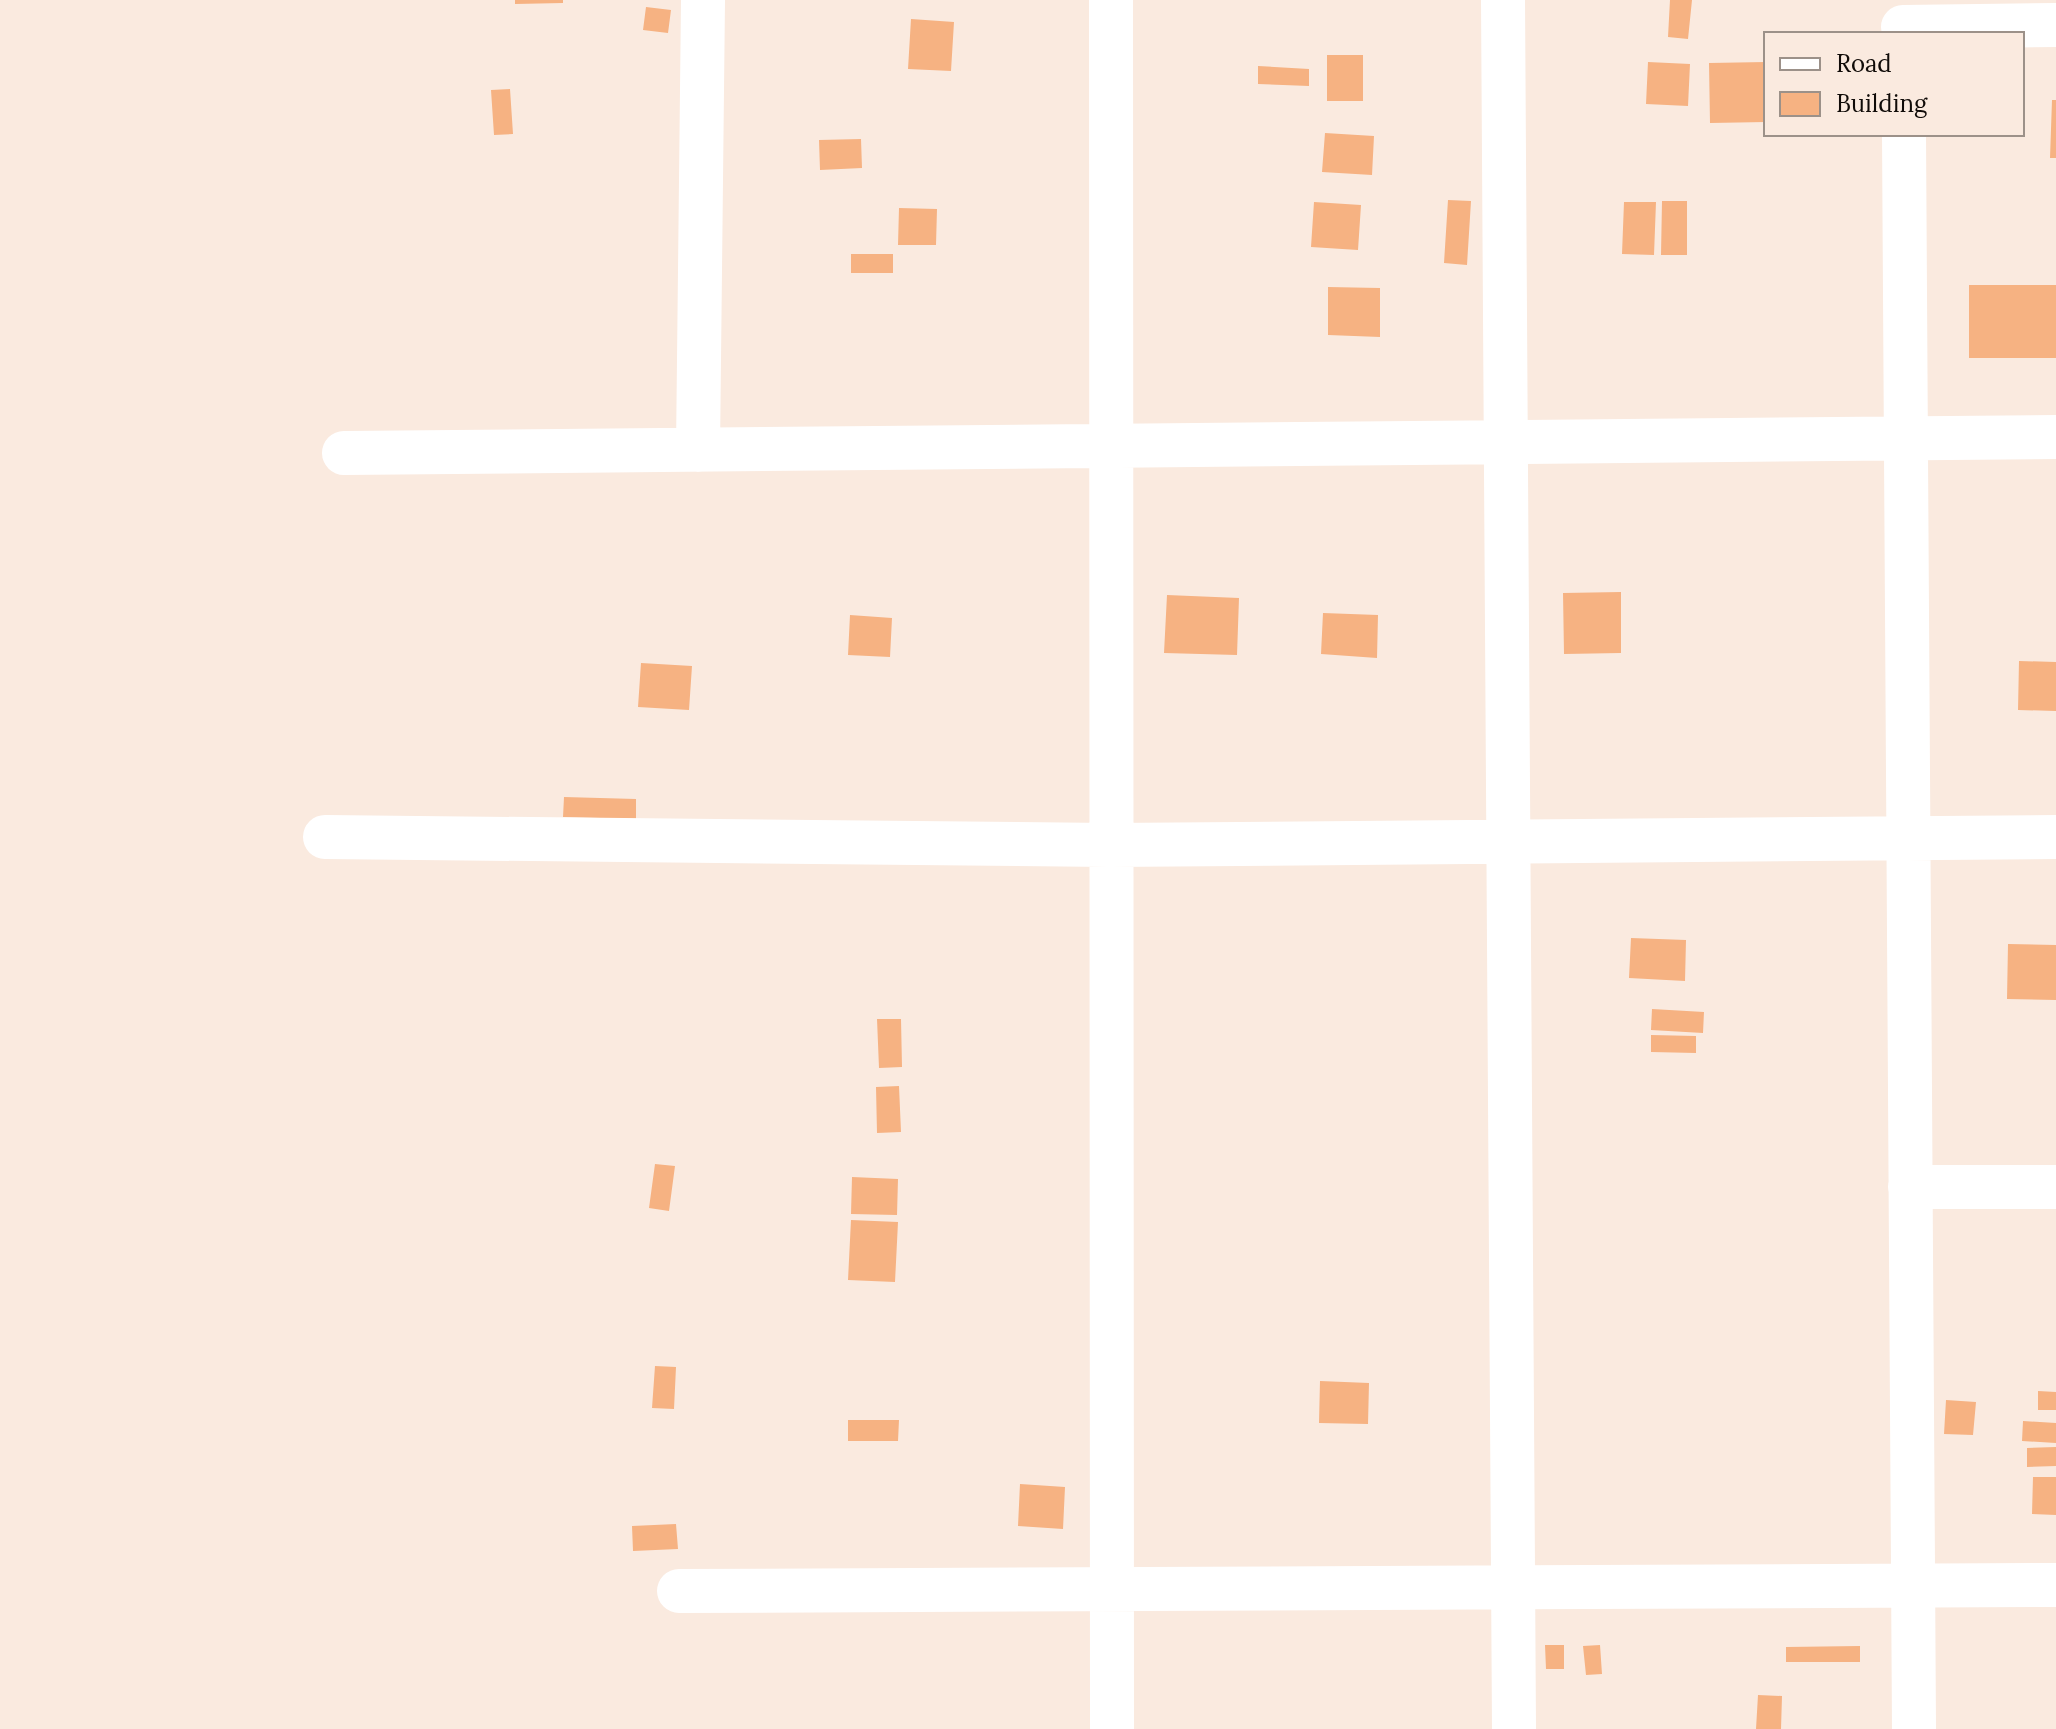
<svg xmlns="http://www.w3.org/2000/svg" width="2056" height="1729" font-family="Lora,serif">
  <rect width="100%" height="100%" fill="#faeadf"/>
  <path fill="#f6b282" d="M515 0H563V3L515 4Z
    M1670 0H1692L1688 39 1668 37Z
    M646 7 671 10 668 33 643 30Z
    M911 19 954 22 951 71 908 69Z
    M1327 55H1363V101H1327Z
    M1648 62 1690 64 1688 106 1646 104Z
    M1766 62V122L1710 123 1709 63Z
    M1258 66 1309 69V86L1258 84Z
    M510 89 513 134 494 135 491 90Z
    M2052 100H2056V158H2050Z
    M1325 133 1374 136 1372 175 1322 172Z
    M861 139 862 168 820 170 819 140Z
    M1448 200 1471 201 1467 265 1444 263Z
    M1662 201H1687V255H1661Z
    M1314 202 1361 205 1358 250 1311 247Z
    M1624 202H1656L1654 255 1622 254Z
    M899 208 937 209 936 245H898Z
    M851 254H893V273H851Z
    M1969 285H2056V358H1969Z
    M1328 287 1380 288V337L1328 335Z
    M1621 592V653L1564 654 1563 593Z
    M1167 595 1239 598 1237 655 1164 653Z
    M1323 613 1378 615 1377 658 1321 654Z
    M850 615 892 618 890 657 848 655Z
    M2019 661 2056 662V711L2018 710Z
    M641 663 692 666 689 710 638 707Z
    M564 797 636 799V819L563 817Z
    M1631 938 1686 940 1685 981 1629 978Z
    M2008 944 2056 945V1000L2007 999Z
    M1652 1009 1704 1012 1703 1033 1651 1030Z
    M877 1019H901L902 1067 879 1068Z
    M1651 1035 1696 1036V1053L1651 1052Z
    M899 1086 901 1132 877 1133 876 1087Z
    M655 1164 675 1166 669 1211 649 1208Z
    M852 1177 898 1179 897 1215 851 1214Z
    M851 1220 898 1222 895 1282 848 1280Z
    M655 1366 676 1367 674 1409 652 1408Z
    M1320 1381 1369 1383 1368 1424 1319 1423Z
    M2038 1391 2056 1392V1410H2038Z
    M1946 1400 1976 1402 1973 1435 1944 1434Z
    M848 1420H899L898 1441H848Z
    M2023 1421 2056 1423V1443L2022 1441Z
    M2056 1447V1466L2027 1467V1448Z
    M2033 1477H2056V1515L2032 1514Z
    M1020 1484 1065 1487 1063 1529 1018 1526Z
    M676 1524 678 1549 633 1551 632 1526Z
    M1545 1645H1564V1669H1546Z
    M1600 1645 1602 1674 1586 1675 1583 1646Z
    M1860 1646V1662H1786V1647Z
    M1758 1695 1782 1696 1781 1729H1756Z"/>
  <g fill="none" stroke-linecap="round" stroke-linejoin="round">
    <path stroke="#fff" stroke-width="44" d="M1111 0 1112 1729
      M1503 0 1514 1729
      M1903 27 2056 25
      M1904 134 1914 1729
      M698 450 703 0
      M344 453 2056 437
      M325 837 1110 845 2056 837
      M1910 1187H2056
      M679 1591 2056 1585"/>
  </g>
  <rect x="1764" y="32" width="260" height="104" fill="#faeadf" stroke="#9c9189" stroke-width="2"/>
  <rect x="1780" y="58" width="40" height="12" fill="#ffffff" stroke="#9c9189" stroke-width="2"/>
  <text x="1836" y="72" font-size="24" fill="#100b08">Road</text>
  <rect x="1780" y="92" width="40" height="24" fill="#f6b282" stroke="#9c9189" stroke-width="2"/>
  <text x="1836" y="112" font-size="24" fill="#100b08">Building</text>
</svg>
